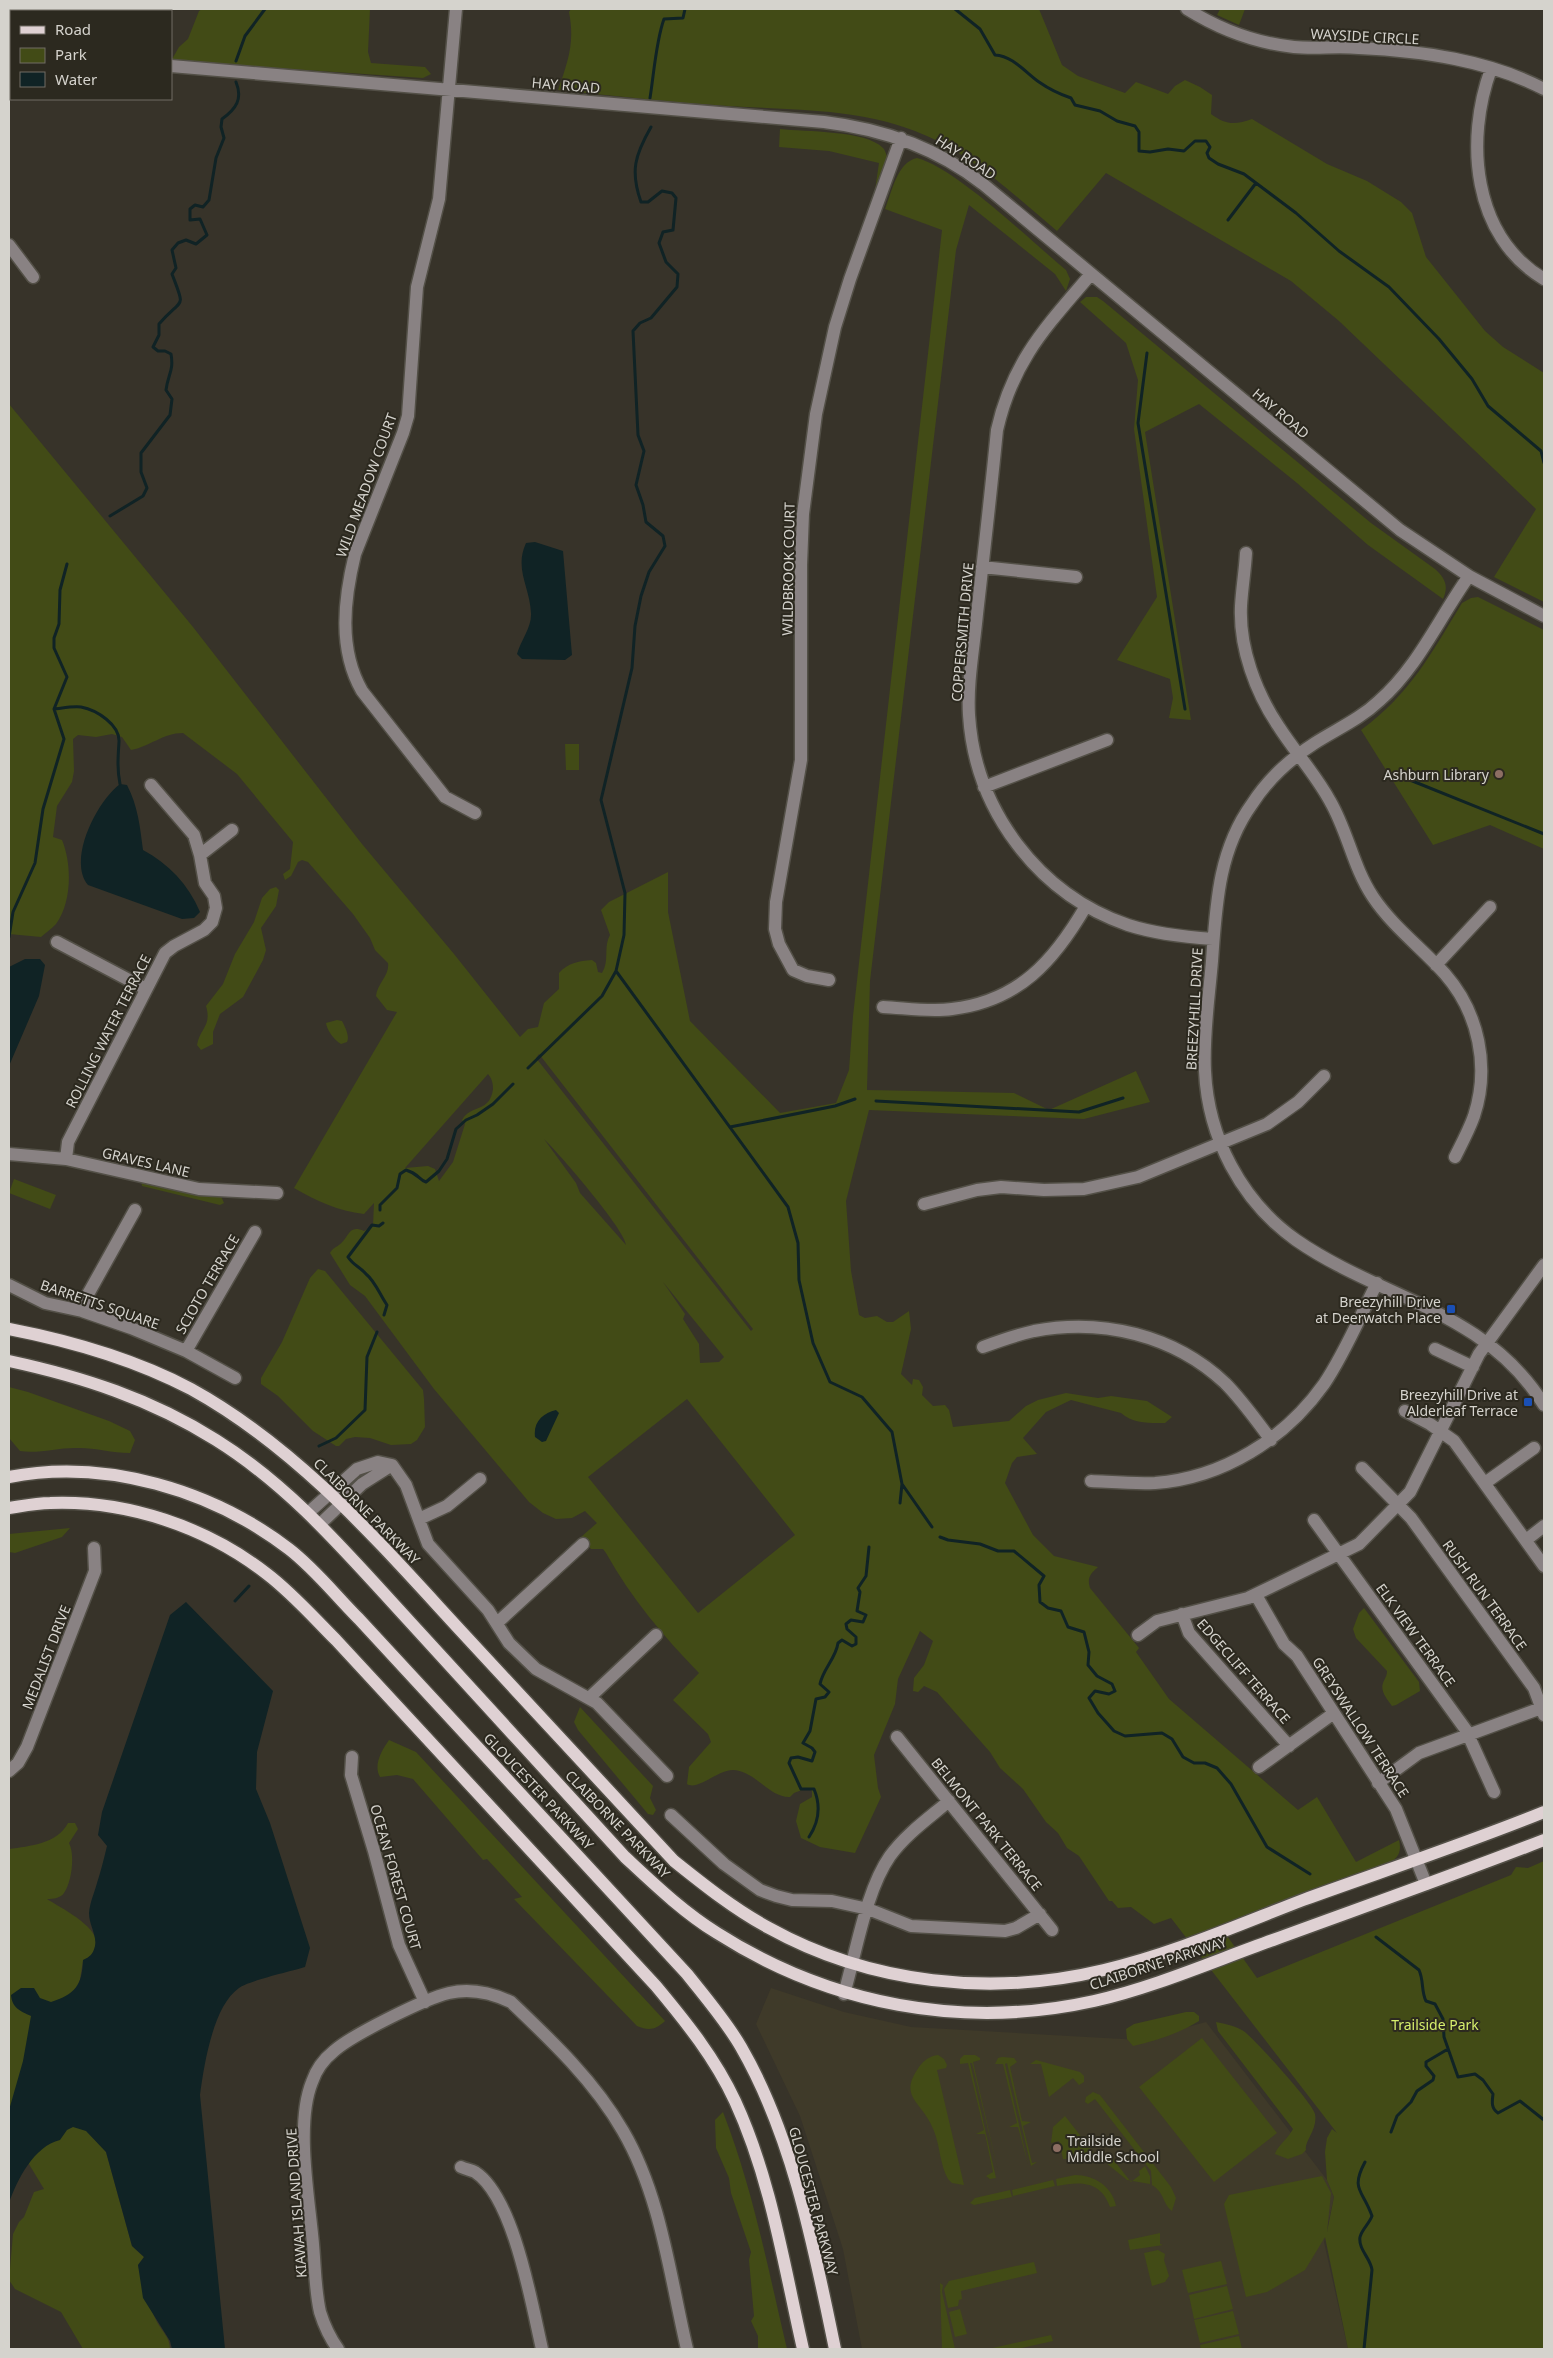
<svg xmlns="http://www.w3.org/2000/svg" width="1553" height="2358" font-family="'Noto Sans',sans-serif">
  <rect width="100%" height="100%" fill="#373329"/>
  <path fill="#3f3a29" d="M771 1988 844 2012 911 2027 1140 2040 1206 2022 1327 2180 1334 2197 1324 2242 1348 2349H862L843 2249 800 2116 756 2024Z"/>
  <path fill="#424b16" fill-rule="evenodd" d="M202 9H370L368 52 371 63 425 67 431 74 423 78 171 61 179 47 188 39 199 11Z
    M571 9H1039L1062 65 1078 76 1125 93 1136 82 1168 94 1175 86 1185 80 1200 87 1212 95 1211 114C1226 125 1235 125 1252 119L1327 164 1367 181 1401 202 1412 213 1426 257 1485 331 1503 347 1544 373V602L1494 577 1536 509 1339 321 1291 281 1106 173 1057 231C1013 194 970 152 915 131 856 108 790 110 728 106 671 102 614 96 558 90 568 61 575 43 569 12Z
    M1220 9H1245L1239 25 1217 15Z
    M780 129C805 132 866 130 883 148 886 151 887 158 889 162L873 204 879 163 829 151 779 147Z
    M917 158C956 168 1032 242 1066 270L1070 279 1066 291 1055 274 969 205 956 250 870 981 867 1090 1014 1093 1049 1110 1136 1071 1150 1102 1084 1119 869 1110 846 1201 851 1271 859 1315 865 1318 877 1316 887 1322H893L909 1311 911 1329 901 1374 912 1385 913 1379 919 1380 923 1387 922 1395 933 1406 945 1405 949 1410 953 1427 1009 1421 1026 1406 1038 1400 1066 1393 1098 1398 1111 1396 1147 1401 1172 1417 1165 1423C1150 1423 1133 1424 1121 1413L1071 1400 1046 1412 1023 1438 1037 1454 1017 1457 1012 1463 1005 1483 1033 1535 1054 1556 1098 1567C1090 1574 1087 1578 1090 1588L1139 1648 1136 1652 1169 1699 1298 1810 1317 1797 1356 1862 1399 1840C1402 1852 1398 1859 1387 1864L1220 1926 1257 1978 1511 1875 1516 1867 1528 1868 1544 1861V2349H1348L1325 2237 1305 2270 1267 2292 1246 2297 1224 2204 1229 2195 1322 2176 1331 2193 1327 2232 1334 2197 1327 2180 1325 2152 1327 2138 1332 2129 1337 2133 1171 1918 1154 1924 1131 1907 1118 1908 1112 1901H1109L1079 1856 1067 1848 1058 1833 1046 1822 1023 1789 1000 1768 990 1752 937 1692 924 1686 918 1692 913 1691 914 1678 924 1665 933 1641 920 1631 898 1679 895 1704 874 1755 878 1788 881 1797 855 1853 820 1847 801 1838 796 1821 800 1804 812 1797V1791L807 1788 794 1793 790 1797C769 1798 756 1771 733 1770 717 1770 698 1791 687 1784L689 1767 711 1742 708 1734 673 1700 699 1673C664 1637 631 1598 606 1553L603 1549H591L581 1537 597 1523 585 1511 572 1518 556 1519 543 1513 529 1502 434 1389 365 1296 350 1285 330 1253C333 1248 335 1248 339 1245 350 1237 348 1224 364 1231L373 1226 374 1203 364 1214C338 1211 317 1201 294 1188L397 1012 387 1010 376 996C377 984 390 975 388 963L375 950 370 938 353 914 308 862 302 860 298 862 291 876 285 880 283 874 290 869 293 842 237 774 183 733C163 733 149 747 131 750L122 737 112 734 96 737 78 735 73 739 74 771 72 782 57 806 53 837 62 840C72 864 72 902 56 924 52 928 46 933 41 937L9 934V404L193 627 362 844 454 954 520 1037 528 1029 538 1027 544 1003 559 989V973C568 963 578 961 592 960L596 963 598 972 602 973C610 960 603 948 610 935L601 910 609 902 668 872V912L690 1021 780 1113 836 1103 849 1070 853 1016 942 230 885 209C892 192 897 162 917 158ZM539 1054 753 1329 751 1331 536 1058ZM488 1074C492 1079 493 1083 493 1089 490 1113 471 1104 462 1120L465 1124 453 1162 439 1181 435 1169 428 1166 405 1168ZM544 1139C558 1152 626 1231 626 1245L580 1193 576 1183ZM663 1282 724 1357 719 1362 700 1363 699 1344 683 1319 685 1314ZM687 1399 795 1535 698 1613 588 1477Z
    M1086 297H1097L1103 301 1371 523 1435 569C1445 578 1449 586 1443 599L1368 545 1297 483 1199 404 1145 432 1191 720 1169 718 1173 698 1170 679 1117 660 1157 597 1134 429 1138 380 1126 343 1080 302Z
    M1478 597 1544 630V849L1490 825 1433 845 1361 730C1410 694 1431 654 1462 603L1471 598Z
    M565 744H579V770H566Z
    M276 887 279 890 276 906 261 928 266 950 263 960 243 997 220 1014 213 1032V1044L201 1050 197 1045C200 1028 212 1026 206 1006L223 984 235 954 254 922 262 898 270 889Z
    M337 1020 342 1021C345 1027 350 1036 347 1042L341 1044C334 1040 327 1030 326 1023Z
    M14 1179 56 1195 50 1209 9 1193Z
    M141 1181 221 1196 224 1203 220 1205 142 1186Z
    M318 1269 325 1271 423 1390 424 1399 425 1427 417 1440 411 1444 391 1445 370 1438 355 1437 346 1439 339 1446H336L313 1431 278 1396 261 1384V1378L282 1342 310 1278Z
    M9 1387 28 1392 109 1421 130 1431 135 1440 130 1453C112 1453 96 1448 79 1448 59 1447 39 1454 20 1451L9 1438Z
    M70 1528 62 1537 15 1553 9 1552V1534Z
    M1364 1608 1419 1682 1420 1691 1396 1705 1392 1706C1387 1699 1380 1691 1383 1683 1385 1678 1387 1676 1387 1671L1356 1638 1353 1629 1359 1613Z
    M580 1707 653 1786 650 1798 656 1810 653 1815 648 1814 578 1730 574 1722Z
    M389 1740 416 1752 665 2021C655 2030 649 2031 637 2026L514 1899 522 1897 487 1859 483 1860 413 1779 397 1775 380 1777C373 1765 382 1750 389 1740Z
    M68 1823H75L78 1829 69 1843C75 1854 72 1882 64 1893 61 1898 53 1899 47 1899 64 1910 123 1938 83 1961L79 1985 86 2130 106 2152 132 2246 144 2257 138 2265C142 2282 147 2302 155 2318 160 2330 170 2336 170 2349H83L61 2312 15 2289 9 2280 13 2234 19 2222 24 2217 34 2192 44 2189 9 2131V1849C30 1846 57 1844 68 1823Z
    M1186 2012H1194L1199 2016V2021C1180 2033 1156 2041 1133 2046L1127 2039 1126 2029 1134 2024Z
    M1216 2022C1225 2024 1237 2026 1245 2032 1256 2041 1313 2103 1315 2114 1318 2130 1304 2141 1306 2150L1302 2154 1288 2159 1275 2154C1277 2146 1288 2139 1293 2129L1218 2031Z
    M1202 2038 1277 2133 1214 2182 1139 2087Z
    M938 2055 944 2059 947 2065 946 2068 937 2070 964 2185 952 2183 948 2179C940 2165 940 2146 934 2131 923 2101 897 2098 919 2067 924 2060 930 2056 938 2055Z
    M964 2055H975L980 2058V2060L973 2062 998 2171 972 2063H970L996 2178 990 2179 986 2176 993 2172 985 2134H976L984 2130 968 2063 960 2064V2059Z
    M1002 2057 1014 2058 1017 2062 1010 2067 1022 2121 1031 2122 1023 2126 1032 2163 1037 2162 1031 2166 1007 2063 1005 2064 1028 2164 1018 2127H1009L1017 2123 1003 2064H995L998 2058Z
    M1036 2060 1080 2072 1084 2076V2082L1079 2085 1073 2078 1049 2097 1041 2064H1030Z
    M1093 2092 1100 2095 1171 2187 1176 2198 1172 2211C1162 2203 1165 2193 1152 2185L1151 2171 1095 2099 1088 2104 1085 2102 1086 2097Z
    M723 2112C753 2189 768 2269 787 2349H758V2336L751 2321 754 2316 749 2260 751 2252 731 2193 729 2178 716 2148 715 2120Z
    M1065 2116 1101 2162V2163L1084 2159H1063L1059 2141 1051 2143 1053 2127Z
    M1112 2158 1131 2182 1140 2175 1139 2171 1145 2166 1150 2176V2184L1127 2180 1105 2162Z
    M1075 2175C1094 2175 1112 2186 1116 2206L1110 2207C1101 2181 1081 2181 1057 2186L1056 2179Z
    M1053 2180 1055 2186 1013 2196 1012 2190Z
    M1010 2190 1012 2197 974 2205 970 2203 975 2198Z
    M1160 2233V2244L1163 2245 1130 2250 1128 2240Z
    M1158 2250 1165 2254 1164 2260 1169 2276 1165 2282 1152 2286 1144 2253Z
    M1221 2261 1227 2284 1188 2293 1182 2270Z
    M1034 2262 1037 2273 961 2291 962 2299 959 2300 958 2306 948 2308 944 2289 949 2281Z
    M940 2283 943 2285 942 2292 955 2349H942Z
    M1227 2286 1233 2309 1194 2319 1189 2295Z
    M960 2309 967 2334 955 2337 949 2312Z
    M1233 2311 1239 2334 1200 2343 1194 2320Z
    M1051 2335 1053 2341 1017 2349H988Z
    M1239 2336 1242 2349H1201L1200 2345Z"/>
  <path fill="#102325" d="M535 542 563 551 572 655 565 660 522 659 517 654C521 640 532 627 531 613 530 587 514 569 526 543Z
    M120 784 127 785C138 806 140 827 143 850 169 864 188 884 200 912L194 918 182 919 88 885C67 860 97 801 120 784Z
    M25 959H40L45 965 39 996 9 1066V967Z
    M556 1410 559 1413 546 1441 542 1442 535 1437C533 1422 543 1413 556 1410Z
    M186 1602 273 1691 257 1752 256 1789 270 1823 310 1948 305 1967C292 1971 248 1981 239 1988 213 2006 204 2065 200 2095L225 2349H172L170 2341 143 2298 138 2265 144 2257 132 2246 106 2152 86 2131 73 2127 67 2130 60 2140C34 2146 17 2180 9 2203V2110L23 2061 31 2016C20 2011 12 2008 11 1995L21 1988H34L40 1998 51 2002C75 1994 82 1986 83 1960 90 1957 93 1954 95 1946 97 1935 89 1925 89 1913 90 1902 94 1894 97 1883 101 1871 104 1858 107 1846L98 1835 102 1812 170 1615Z"/>
  <g fill="none" stroke-linecap="round" stroke-linejoin="round">
    <path stroke="#102325" stroke-width="3" d="M955 9 980 29 995 55C1013 56 1025 72 1039 82 1049 89 1059 94 1071 98L1075 105 1100 111 1117 121 1135 126 1139 132V151L1150 152 1168 149 1184 151 1195 141H1206L1210 147 1207 153 1209 158 1218 164 1244 174 1296 213 1339 251 1389 287 1439 339 1472 379 1488 406 1541 451 1544 463
      M236 61 245 36 265 9
      M650 98C654 73 656 41 664 19L683 18 685 9
      M651 127C635 155 630 171 641 202H648L662 191 672 193 676 198 673 230 663 232 659 243 666 262 678 274 677 287 651 318 640 323 633 331 638 435 644 451 636 485 643 505 646 522 663 536 665 546 649 572 641 596 635 626 632 668 601 800 625 893 624 935 616 971 788 1207 798 1243 799 1280 813 1343 830 1382 862 1397 892 1432 902 1484 932 1527
      M1228 220 1256 183
      M1147 353 1138 423 1185 709
      M110 516 143 496 147 488 141 472V453L170 415 172 399 166 390C168 374 174 371 171 354L165 351H158L153 347 159 335V324C183 296 186 311 172 274L176 268 172 250 178 243 186 240 196 244 207 235 200 219 190 220V209L195 205 203 207 209 200 216 158 224 138 221 127 222 119C236 109 243 99 236 82
      M54 709C63 708 73 706 81 707 97 710 120 725 119 742 118 757 117 769 120 784
      M1405 778 1544 834
      M9 937 13 912 35 863 43 809 64 739 54 709 67 677 54 648V638L59 624 60 590 67 564
      M528 1068 602 996 616 971
      M876 1101 1079 1112 1123 1098
      M730 1127 835 1106 855 1099
      M380 1210V1205L397 1188 400 1174 406 1170C419 1174 418 1179 426 1182L439 1171 447 1159 456 1129 466 1120 477 1115 493 1104 513 1084
      M383 1223 379 1226 372 1225 348 1257C353 1265 360 1267 366 1274 375 1281 380 1295 387 1305L384 1315
      M319 1446 336 1438 365 1410 367 1357 377 1332
      M900 1503 902 1484
      M940 1537 948 1540 980 1544 998 1551H1014L1044 1576 1039 1585 1040 1602 1048 1608 1061 1611 1068 1627 1084 1632 1089 1652 1088 1665 1097 1676 1112 1684 1115 1691 1109 1694 1095 1691 1089 1698 1098 1713 1114 1731 1125 1736 1162 1733 1172 1739 1183 1757 1194 1763H1205L1217 1768 1231 1784 1267 1847 1310 1874
      M235 1601 249 1586
      M809 1837C819 1822 821 1806 814 1789H801L789 1763 791 1758 798 1757 812 1761 815 1752 812 1748 803 1743 810 1731 816 1699 825 1697 829 1692 820 1684C823 1669 836 1658 838 1643L842 1640 852 1646 856 1644V1637L847 1629 846 1624 851 1620 863 1622 866 1615 857 1611 860 1592 858 1588 866 1576 869 1547
      M1376 1937 1419 1970C1424 1981 1421 1991 1426 2001L1435 2004 1443 2019 1444 2037 1458 2077 1475 2074 1483 2080 1493 2094C1492 2102 1491 2108 1498 2113L1520 2101 1544 2120
      M1391 2132 1397 2116 1411 2102 1417 2091 1433 2080 1434 2076 1426 2066V2062L1448 2049
      M1364 2349 1372 2270C1371 2259 1358 2249 1360 2237 1362 2229 1369 2224 1372 2216 1363 2190 1350 2190 1365 2162"/>
    <g stroke="#535047" stroke-width="15">
      <path id="minor" d="M456 9 439 199 417 287 408 416 403 433 355 554C344 599 338 649 362 691L445 797 475 813
        M1187 9C1219 29 1256 43 1294 47 1316 49 1337 46 1359 48 1422 51 1488 60 1544 89
        M9 52H11
        M171 66 824 122C883 129 936 147 983 184L1400 530 1469 576 1544 616
        M1491 69C1465 140 1472 236 1544 279
        M9 75H11
        M9 245 33 277
        M1091 274C1046 327 1013 360 997 430 991 491 984 553 977 614 974 647 967 682 969 715 975 810 1038 894 1128 925 1156 934 1184 937 1213 939
        M1246 553C1245 571 1242 588 1241 606 1239 648 1256 693 1279 727 1295 752 1316 775 1330 801 1348 832 1353 867 1373 897 1393 927 1422 948 1445 974 1479 1013 1490 1067 1474 1116 1469 1130 1462 1143 1455 1157
        M982 567 1076 577
        M1469 576C1439 618 1418 667 1379 701 1360 719 1337 729 1315 743 1290 759 1268 779 1252 804 1218 851 1216 906 1212 961 1209 997 1203 1035 1205 1071 1208 1137 1241 1201 1296 1240 1381 1299 1485 1310 1544 1405
        M151 785 194 835 200 855 232 830
        M984 787 1107 740
        M57 942 146 989
        M1436 965 1490 907
        M829 980 807 976 793 970 779 944 775 929 776 902 801 760V565L803 514 816 414 835 327 850 279 901 138
        M883 1007C905 1008 929 1012 952 1009 1019 1001 1054 961 1086 906
        M9 1154 66 1159 199 1189 277 1193
        M66 1159 68 1142 165 953 174 946 204 930 212 922 216 908 214 896 205 883 200 855
        M924 1204 977 1190 1001 1187 1044 1190 1084 1189 1138 1177 1267 1124 1298 1102 1324 1076
        M9 1285 45 1303 82 1311 131 1328 186 1351 235 1378
        M82 1311 87 1296 135 1210
        M983 1347C999 1341 1016 1335 1034 1331 1102 1318 1174 1335 1225 1383 1242 1400 1256 1420 1271 1440
        M1435 1349 1473 1367
        M186 1351 255 1232
        M1405 1411 1430 1424 1454 1441 1544 1566
        M1362 1468 1411 1518 1534 1688 1544 1715
        M1091 1481C1112 1482 1134 1484 1155 1483 1223 1478 1285 1439 1324 1384 1345 1353 1360 1316 1377 1283
        M1485 1483 1534 1448
        M308 1513 357 1469 378 1462 392 1465 406 1485 428 1544 488 1610 509 1643 536 1669 597 1703 667 1776
        M419 1519 447 1506 480 1479
        M1314 1520 1466 1730 1494 1792
        M320 1524 362 1484 392 1465
        M1526 1540 1544 1526
        M1256 1595 1284 1644 1297 1656 1396 1809 1426 1884
        M1182 1614 1189 1633 1289 1746
        M497 1623 583 1544
        M1138 1635 1157 1621 1248 1598 1359 1544 1410 1492 1479 1354 1544 1265
        M589 1698 656 1635
        M897 1737 1052 1930
        M352 1757 351 1775 374 1851 399 1945 425 2002
        M1259 1767 1334 1713
        M9 1771 18 1763 27 1747 95 1571 94 1548
        M1378 1783 1419 1753 1544 1707
        M671 1815 724 1864 760 1890 776 1896 792 1900 832 1901 868 1909 911 1926 1005 1931 1016 1928 1040 1914
        M844 1994C856 1953 866 1890 890 1856 906 1834 929 1818 949 1801
        M461 2167C465 2169 471 2170 475 2172 514 2197 532 2306 542 2349
        M338 2349C330 2338 324 2325 320 2312 315 2290 315 2266 313 2244 309 2198 295 2124 312 2082 316 2070 324 2059 334 2051 352 2035 424 1999 449 1993 470 1988 492 1993 511 2002 552 2041 595 2082 623 2131 661 2196 670 2277 687 2349"/>
    </g>
    <g stroke="#535047" stroke-width="15">
      <path id="major" d="M9 1329C71 1341 134 1359 191 1389 298 1448 378 1541 460 1630 531 1707 602 1784 674 1861 704 1885 734 1909 769 1928 870 1984 992 1997 1104 1970 1172 1954 1238 1925 1303 1900 1383 1871 1465 1844 1544 1812
        M9 1361C83 1377 151 1399 216 1440 293 1488 350 1557 411 1623 482 1701 554 1779 625 1857 654 1884 683 1912 717 1933 830 2005 963 2030 1094 2001 1155 1987 1214 1961 1273 1940 1363 1907 1454 1875 1544 1840
        M9 1477C105 1458 212 1490 289 1549 315 1569 336 1596 359 1619L687 1974C706 1998 726 2021 741 2047 793 2137 814 2248 835 2349
        M9 1508C22 1506 37 1503 50 1503 127 1500 207 1527 267 1574 292 1593 314 1618 336 1640L656 1986C686 2022 715 2058 735 2101 771 2179 784 2266 803 2349"/>
    </g>
    <use href="#minor" stroke="#898283" stroke-width="12"/>
    <use href="#major" stroke="#dfd1d3" stroke-width="12"/>
  </g>
  <g fill="#8d6e63" stroke="#2c291f" stroke-width="2">
    <circle cx="1499" cy="774" r="5"/>
    <circle cx="1057" cy="2148" r="5"/>
  </g>
  <g fill="#1a4fb4" stroke="#2c291f" stroke-width="2">
    <rect x="1446" y="1304" width="10" height="10" rx="2.5"/>
    <rect x="1523" y="1397" width="10" height="10" rx="2.5"/>
  </g>
  <g text-anchor="middle" dominant-baseline="central" stroke-width="4" stroke-linejoin="round" paint-order="stroke">
    <g font-size="14" fill="#d5d3cd" stroke="#2c291f">
      <text transform="translate(1365 36) rotate(3)">WAYSIDE CIRCLE</text>
      <text transform="translate(566 85) rotate(5)">HAY ROAD</text>
      <text transform="translate(966 157) rotate(33)">HAY ROAD</text>
      <text transform="translate(1281 413) rotate(40)">HAY ROAD</text>
      <text transform="translate(366 485) rotate(-70)">WILD MEADOW COURT</text>
      <text transform="translate(788 569) rotate(-89)">WILDBROOK COURT</text>
      <text transform="translate(962 632) rotate(-85)">COPPERSMITH DRIVE</text>
      <text transform="translate(1194 1009) rotate(-87)">BREEZYHILL DRIVE</text>
      <text transform="translate(108 1031) rotate(-63)">ROLLING WATER TERRACE</text>
      <text transform="translate(146 1162) rotate(13)">GRAVES LANE</text>
      <text transform="translate(207 1284) rotate(-60)">SCIOTO TERRACE</text>
      <text transform="translate(100 1304) rotate(19)">BARRETTS SQUARE</text>
      <text transform="translate(367 1511) rotate(45)">CLAIBORNE PARKWAY</text>
      <text transform="translate(1485 1595) rotate(54)">RUSH RUN TERRACE</text>
      <text transform="translate(1416 1635) rotate(54)">ELK VIEW TERRACE</text>
      <text transform="translate(46 1657) rotate(-69)">MEDALIST DRIVE</text>
      <text transform="translate(1244 1671) rotate(49)">EDGECLIFF TERRACE</text>
      <text transform="translate(1361 1727) rotate(57)">GREYSWALLOW TERRACE</text>
      <text transform="translate(539 1791) rotate(47)">GLOUCESTER PARKWAY</text>
      <text transform="translate(618 1824) rotate(46)">CLAIBORNE PARKWAY</text>
      <text transform="translate(987 1824) rotate(51)">BELMONT PARK TERRACE</text>
      <text transform="translate(396 1877) rotate(74)">OCEAN FOREST COURT</text>
      <text transform="translate(1158 1963) rotate(-18)">CLAIBORNE PARKWAY</text>
      <text transform="translate(814 2201) rotate(75)">GLOUCESTER PARKWAY</text>
      <text transform="translate(296 2203) rotate(-94)">KIAWAH ISLAND DRIVE</text>
    </g>
    <g font-size="14" fill="#d5d3cd" stroke="#2c291f" text-anchor="end">
      <text x="1489" y="774">Ashburn Library</text>
      <text x="1441" y="1301">Breezyhill Drive<tspan x="1441" dy="16">at Deerwatch Place</tspan></text>
      <text x="1518" y="1394">Breezyhill Drive at<tspan x="1518" dy="16">Alderleaf Terrace</tspan></text>
      <text x="1067" y="2140" text-anchor="start">Trailside<tspan x="1067" dy="16">Middle School</tspan></text>
    </g>
    <g font-size="14" fill="#d6ee6c" stroke="#2c291f">
      <text x="1435" y="2024">Trailside Park</text>
    </g>
  </g>
  <rect width="1553" height="2358" fill="none" stroke="#d5d3cd" stroke-width="20"/>
  <rect x="10" y="10" width="162" height="90" fill="#2c291f" stroke="#706d65"/>
  <rect x="20" y="26" width="25" height="8" fill="#dfd1d3" stroke="#706d65"/>
  <text x="55" y="35" font-size="15" fill="#d5d3cd">Road</text>
  <rect x="20" y="48" width="25" height="15" fill="#424b16" stroke="#706d65"/>
  <text x="55" y="60" font-size="15" fill="#d5d3cd">Park</text>
  <rect x="20" y="72" width="25" height="15" fill="#102325" stroke="#706d65"/>
  <text x="55" y="85" font-size="15" fill="#d5d3cd">Water</text>
</svg>
